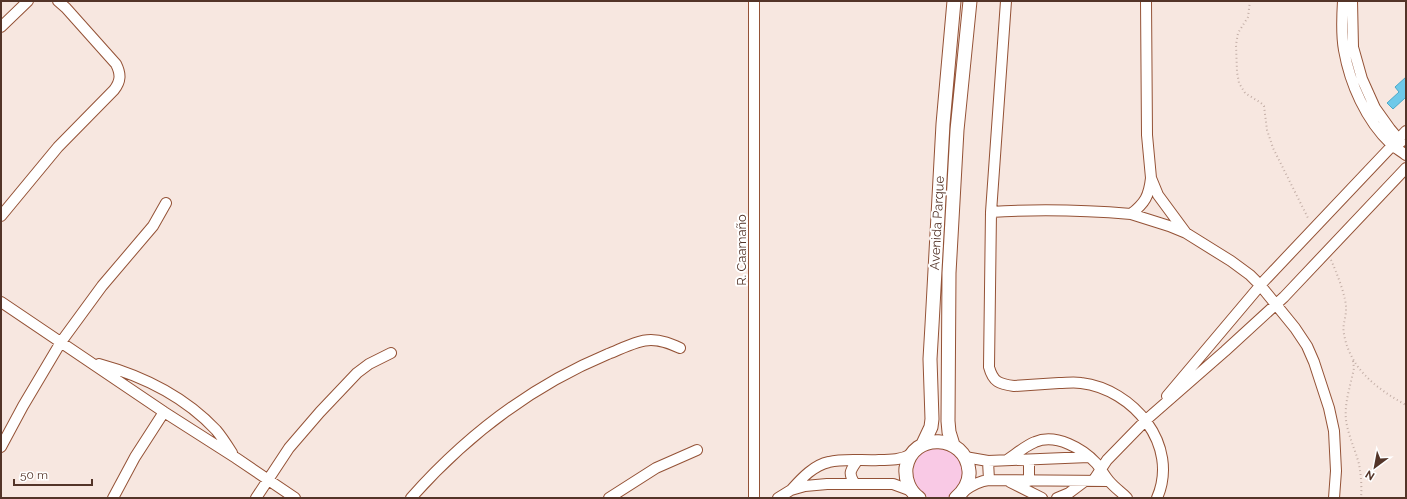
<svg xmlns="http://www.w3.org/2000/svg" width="1407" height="499" font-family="Raleway,sans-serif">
  <rect width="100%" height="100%" fill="#f7e7e0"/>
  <path fill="#f9c9e5" d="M939 447 947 448 961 459 965 475C962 480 957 493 952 496 949 499 944 498 940 498 936 498 932 499 928 497 910 490 909 465 922 453 927 449 933 448 939 447Z"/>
  <path fill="#6ec9e9" stroke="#4ca9c8" d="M1406 77V99L1405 98 1393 109 1387 103 1399 92 1395 87Z"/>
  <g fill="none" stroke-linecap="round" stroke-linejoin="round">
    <g stroke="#945236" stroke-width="12">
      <path id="minor" d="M754 1V498
        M1006 1 991 212 989 367C993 382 999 384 1014 386 1029 385 1044 384 1059 383 1066 383 1074 382 1081 383 1133 389 1180 445 1157 498
        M1146 1 1147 135 1151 178
        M1343 1C1342 17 1341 34 1344 50 1350 84 1366 120 1391 144 1395 148 1401 151 1406 155
        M1352 1 1353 47 1362 79 1375 108 1390 129 1401 142
        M1 27 28 1
        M991 212C1037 209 1084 210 1131 214
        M1 216 58 147 114 90C121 81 121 74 116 64L66 8 58 1
        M1186 233 1158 195 1151 178C1149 196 1145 203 1131 214L1169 226 1186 233 1231 261 1250 275 1260 285 1295 328 1307 346 1314 362 1329 408 1334 431 1336 471 1334 498
        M1 302 164 412 236 458 295 498
        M99 364C143 376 184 396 216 430 222 437 227 445 232 453
        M1167 396 1264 281 1406 131
        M1 447 23 406 61 342 102 286 153 226 166 203
        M965 457 988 461 1089 457
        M1007 460C1016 454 1025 446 1035 442 1056 433 1083 449 1096 463 1101 469 1104 475 1109 481 1114 487 1121 492 1127 498
        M1029 460V481
        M988 461 989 480
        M1093 481 1107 460 1146 420 1225 351 1284 297 1406 168
        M1010 482 1042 498
        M855 484C848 473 850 471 857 461
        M792 489C802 478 814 465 829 462 844 458 864 461 879 460 891 460 901 460 912 454
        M964 491C972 485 979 481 989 480L1109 481
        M113 498 135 457 164 412
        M256 498 289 448 320 412 357 373 369 364 391 353
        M411 498C466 436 531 386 608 354 621 349 637 340 651 340 662 340 671 344 680 348
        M609 498 656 468 697 450
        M778 498 791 490 805 486 827 484H893L912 491
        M1057 498 1069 493 1085 481"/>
    </g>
    <g stroke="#945236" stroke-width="15">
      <path id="tertiary" d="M923 444 931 427 932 419 930 359 932 325 943 124 954 1
        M953 445 949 432 948 421 949 273 957 130 970 1
        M919 498C909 491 905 479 906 468 912 431 966 434 969 471 970 482 964 491 956 498"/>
    </g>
    <path stroke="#c4afa7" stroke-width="2" stroke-dasharray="1 3" stroke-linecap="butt" d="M1250 1 1248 17 1238 33 1236 45 1237 72 1239 83 1245 93 1261 103 1264 106 1267 130 1273 148 1309 220
      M1331 260C1336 271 1347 298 1346 310 1346 318 1342 325 1344 334 1350 369 1377 389 1406 405
      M1353 361 1354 368C1351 384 1344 403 1346 420 1348 435 1355 449 1359 464 1361 475 1362 487 1361 498"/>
    <use href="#minor" stroke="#fff" stroke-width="10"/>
    <use href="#tertiary" stroke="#fff" stroke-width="13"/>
  </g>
  <g text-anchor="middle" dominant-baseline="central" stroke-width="4" stroke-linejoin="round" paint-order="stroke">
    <g font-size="13" fill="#533428" stroke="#fff">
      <text transform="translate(937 223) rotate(-87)">Avenida Parque</text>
      <text transform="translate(741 250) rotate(-90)">R. Caamaño</text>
    </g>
  </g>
  <rect width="1407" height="499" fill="none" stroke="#533428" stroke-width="4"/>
  <g transform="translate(1375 467) rotate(212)" stroke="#ffffff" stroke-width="3" paint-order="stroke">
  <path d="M0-3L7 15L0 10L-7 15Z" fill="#533428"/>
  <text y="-6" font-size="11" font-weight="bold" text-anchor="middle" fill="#533428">N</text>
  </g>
  <path d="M14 479v6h78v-6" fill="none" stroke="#533428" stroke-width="2"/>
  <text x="20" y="479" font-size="12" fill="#533428" stroke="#ffffff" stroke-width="3" paint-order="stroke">50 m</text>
</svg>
